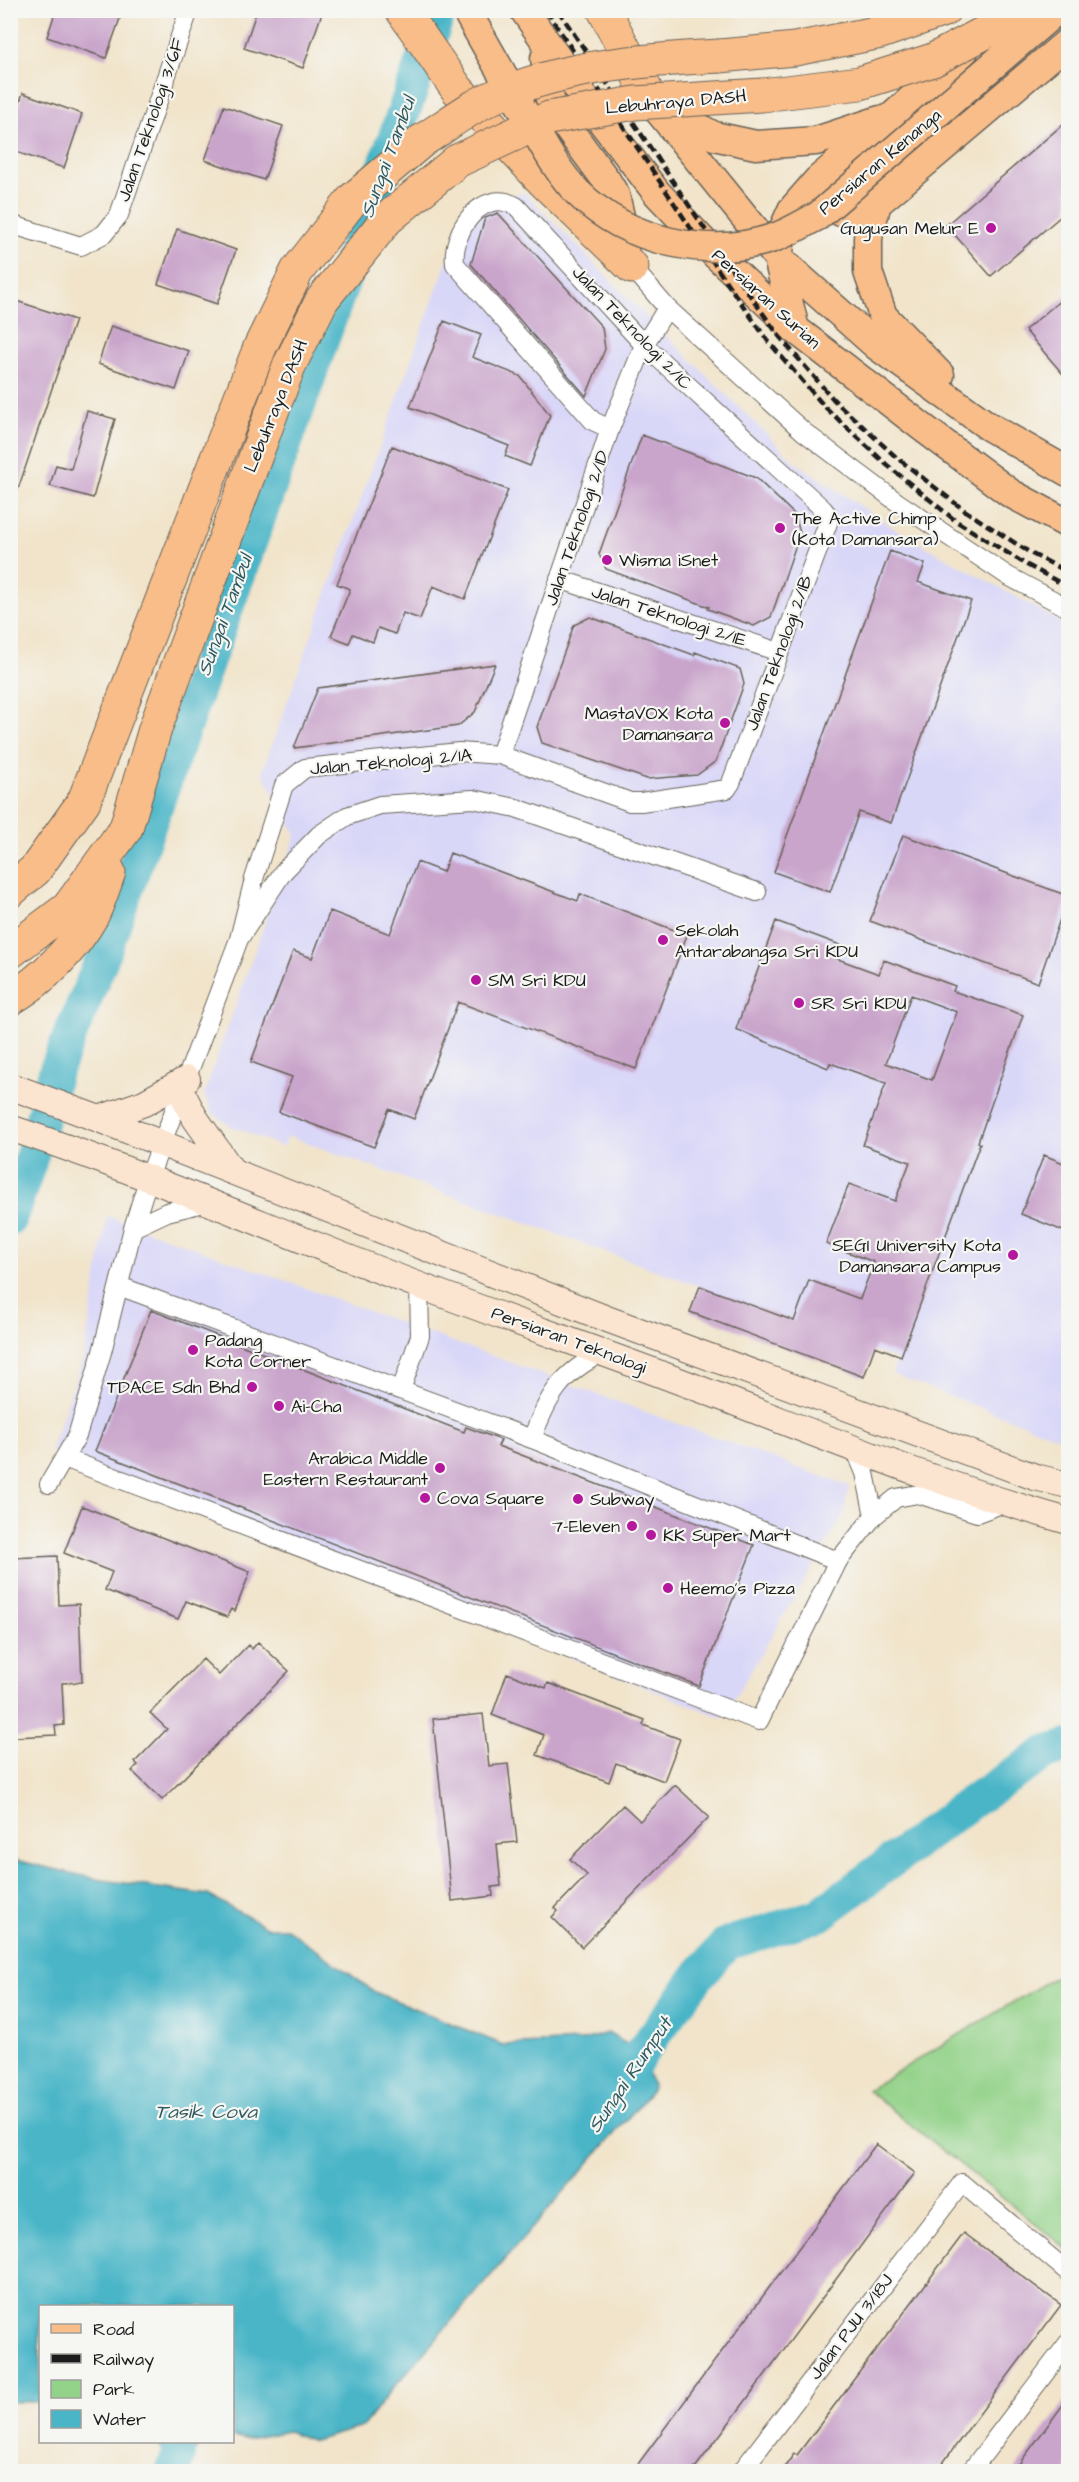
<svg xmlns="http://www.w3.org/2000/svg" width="1079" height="2482" font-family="'Architects Daughter',sans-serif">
  <rect width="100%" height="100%" fill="#f6f6f2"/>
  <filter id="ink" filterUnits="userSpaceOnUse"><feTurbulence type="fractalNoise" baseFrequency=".0167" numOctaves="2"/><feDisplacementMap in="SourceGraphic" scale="12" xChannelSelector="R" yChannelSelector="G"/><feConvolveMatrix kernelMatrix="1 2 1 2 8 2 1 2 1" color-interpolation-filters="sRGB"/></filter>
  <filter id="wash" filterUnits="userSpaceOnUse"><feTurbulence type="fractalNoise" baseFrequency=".008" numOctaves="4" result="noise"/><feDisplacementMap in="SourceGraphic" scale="24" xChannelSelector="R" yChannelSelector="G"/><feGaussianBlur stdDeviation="1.35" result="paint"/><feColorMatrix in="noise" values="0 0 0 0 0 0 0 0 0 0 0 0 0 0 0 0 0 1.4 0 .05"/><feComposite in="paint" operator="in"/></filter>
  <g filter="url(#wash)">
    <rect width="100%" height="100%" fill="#f1e4ca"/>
    <path fill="#d9d7f8" d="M525 193 643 313 796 463 898 531 1068 626V1441L892 1374 897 1360 874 1351 864 1377 690 1312 699 1286 288 1136 283 1147 231 1126 212 1113 204 1094 296 835 262 772 468 203Z
      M107 1216 849 1486 844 1514 723 1718 50 1451 83 1359Z"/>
    <path fill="#93d289" stroke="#587752" stroke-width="1.5" d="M1068 1969V2250L867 2090Z"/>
    <path fill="#4ab5c7" stroke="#336872" stroke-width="1.5" d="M11 1859 96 1879 208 1895 268 1928H286L375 1992 503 2045 580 2041 608 2033 641 2053 653 2089 394 2387 362 2427 314 2441 288 2431 247 2439 233 2438 232 2306H40V2402H11Z
      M158 2442H201L183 2471 169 2469Z"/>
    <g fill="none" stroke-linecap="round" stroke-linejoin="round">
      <path stroke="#4ab5c7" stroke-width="34" d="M10 1219 30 1162 55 1072 101 961 440 10
        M616 2093 641 2053 699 1975 726 1944 819 1915 974 1800 1046 1753 1068 1746
        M172 2472 178 2457 177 2442"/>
    </g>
    <g id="blocks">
      <path fill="#c9a4cb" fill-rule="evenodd" d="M56 10H123L106 58 47 37Z
        M257 10H314L322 13 303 68 244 48Z
        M23 93 82 114 64 168 10 150V129Z
        M224 106 283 126 264 180 205 160Z
        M1068 120V210L991 276 946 225Z
        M498 213 602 327 605 349 586 396 471 264 485 218Z
        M177 229 236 250 217 304 158 284Z
        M1068 294V380L1025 330Z
        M10 299 75 320 13 504H10Z
        M444 321 481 335 472 357 520 376 550 415 530 466 505 456 509 446 410 407Z
        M111 326 189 351 176 390 98 364Z
        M87 411 115 419 93 498 50 486 56 465 71 469Z
        M642 435 756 478 795 515 800 533 771 617 754 626 708 609 709 607 606 569 599 554Z
        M392 446 508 490 465 599 433 586 420 619 403 613 395 634 378 628 373 642 353 634 349 643 331 636 350 589 337 584Z
        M890 551 925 564 918 582 971 601 891 823 859 812 830 892 774 872Z
        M590 617 694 655 695 652 740 669 744 684 716 761 697 775 647 779 542 743 537 727 574 625Z
        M495 664 475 712 458 726 294 748 318 688Z
        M903 835 1068 896 1038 983 870 921Z
        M450 853 578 901 580 894 687 935 636 1069 458 1002 414 1119 389 1109 374 1147 279 1112 292 1077 251 1062 293 951 312 958 330 911 390 934 417 862 443 872Z
        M776 921 840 945 835 958 879 974 884 960 955 986 953 991 1023 1015 978 1142 980 1143 901 1356 875 1346 864 1377 690 1312 700 1286 794 1321 809 1280 860 1299 874 1262 826 1244 849 1184 895 1201 910 1162 863 1145 886 1083 830 1063 828 1068 736 1029ZM911 995 957 1012 932 1080 886 1063Z
        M1044 1155 1068 1165V1233L1021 1214Z
        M151 1310 464 1432 466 1427 501 1440 498 1446 754 1545 699 1686 95 1451Z
        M82 1506 250 1572 235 1611 231 1609 227 1617 186 1601 178 1619 105 1590 112 1572 64 1553Z
        M57 1556 59 1605 79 1604 82 1682 62 1683 64 1725 55 1726 56 1735 14 1737 10 1656V1558Z
        M258 1642 289 1671 162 1800 132 1771 138 1765 135 1762 167 1729 150 1713 203 1659 219 1675 248 1645 252 1649Z
        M507 1673 546 1688 548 1683 645 1720 643 1725 680 1739 664 1781 616 1763 609 1782 537 1755 544 1735 492 1715Z
        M483 1714 489 1766 508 1764 517 1842 497 1844 501 1886 492 1887 493 1896 452 1901 433 1719Z
        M675 1785 709 1817 582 1947 552 1917 558 1911 555 1908 587 1875 570 1859 623 1805 640 1821Z
        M876 2144 915 2173 741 2407 692 2472H632Z
        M964 2233 1061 2305 936 2472H781L794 2454 797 2455Z
        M1068 2398V2472H1013Z"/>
    </g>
  </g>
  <g filter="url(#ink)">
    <use href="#blocks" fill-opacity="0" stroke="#676259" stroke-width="1.5"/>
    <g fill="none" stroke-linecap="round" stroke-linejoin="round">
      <g stroke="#676259" stroke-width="20">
        <path id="street" d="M10 224 81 246 104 234 119 215 189 10
          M632 267 667 308 804 432 897 502 1008 576 1068 608
          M559 579 779 652
          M500 755 610 429 644 345 667 308
          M239 939 254 879 284 785 305 768 459 752 500 755 630 802H641L727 789 731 783 828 523V515L823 509 644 345 516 206C482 187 451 231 455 264L593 421 610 429
          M133 1228 167 1212 208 1202
          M119 1286 532 1439 838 1561
          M401 1390 420 1336 419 1285
          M532 1439C548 1395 561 1373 604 1352
          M855 1449 865 1473 874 1516
          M64 1458 759 1721 838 1561 874 1516 896 1498 918 1494 977 1513 1004 1503
          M49 1484 77 1436 102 1352 133 1228 148 1180 239 939 283 872 319 835 347 816 380 805 473 799 516 808 757 892
          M741 2472 962 2183 1068 2272
          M970 2472 1068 2343"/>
      </g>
      <g stroke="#676259" stroke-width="28">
        <path id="secondary" d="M10 1086 99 1119 607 1319 1035 1477 1068 1485
          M182 1093 195 1118 232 1171
          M99 1119 144 1103 187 1079
          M10 1128C149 1174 282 1234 418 1285 512 1321 607 1353 700 1389 822 1436 942 1486 1068 1521"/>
      </g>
      <g stroke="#676259" stroke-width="31">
        <path id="primary" d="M524 10 590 106 657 193 716 255 795 329 922 427 1010 493 1068 524
          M545 58 550 100 558 115 606 180 615 195 626 242
          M641 89 778 258 877 346 988 426 1068 472
          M665 109 714 136 756 145 816 141 880 120
          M819 187 822 199 841 212 863 215 1068 42
          M877 203 868 238V272L883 316 940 375
          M795 329 778 258 782 232 792 210 818 180 894 115 964 51"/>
      </g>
      <g stroke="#676259" stroke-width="35">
        <path id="highway" d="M402 10 457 89 544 182 632 267
          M604 10 652 102
          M720 56 795 49 881 32 944 10
          M10 891 35 870 84 801 260 347 297 271 353 199 423 140
          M10 952 68 908 126 828 155 729 273 409 289 366 322 300 387 219 457 161
          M10 999C43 980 73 949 92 916 99 902 104 886 109 872"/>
      </g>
      <use href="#street" stroke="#fff" stroke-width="18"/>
      <use href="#secondary" stroke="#fce5d0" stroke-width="26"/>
      <use href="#primary" stroke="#f8bd89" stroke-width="28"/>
      <use href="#highway" stroke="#f8bd89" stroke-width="33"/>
      <path stroke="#1c1c1c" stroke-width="4.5" stroke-dasharray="9 4.5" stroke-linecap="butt" d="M546 10 727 283 768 341 824 406 887 465 956 521 1027 565 1068 587
        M558 10 737 277 779 336 834 400 896 457 964 510 1032 554 1068 572"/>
      <g stroke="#676259" stroke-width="31" stroke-linecap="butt">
        <path id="primary-bridge" d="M466 10C486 46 507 82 527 117 542 142 557 172 578 193 627 241 708 260 773 238 789 233 804 223 818 216L1057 10"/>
      </g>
      <g stroke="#676259" stroke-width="35" stroke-linecap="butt">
        <path id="highway-bridge" d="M423 140C447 125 472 105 498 95 569 65 644 60 720 56
          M457 161 549 118 635 103 762 95 860 83 933 60 1027 10"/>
      </g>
      <use href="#primary-bridge" stroke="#f8bd89" stroke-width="28"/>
      <use href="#highway-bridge" stroke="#f8bd89" stroke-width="33"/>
    </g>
  </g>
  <g fill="#b5179e" stroke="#f6f6f2" stroke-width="2">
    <circle cx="991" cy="228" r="6"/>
    <circle cx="780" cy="528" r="6"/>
    <circle cx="607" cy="560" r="6"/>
    <circle cx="725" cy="723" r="6"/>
    <circle cx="663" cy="940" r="6"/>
    <circle cx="476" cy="980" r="6"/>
    <circle cx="799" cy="1003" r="6"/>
    <circle cx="1013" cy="1255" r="6"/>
    <circle cx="193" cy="1350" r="6"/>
    <circle cx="252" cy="1387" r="6"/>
    <circle cx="279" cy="1406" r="6"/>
    <circle cx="440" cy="1468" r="6"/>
    <circle cx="425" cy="1498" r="6"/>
    <circle cx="578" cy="1499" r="6"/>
    <circle cx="632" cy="1526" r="6"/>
    <circle cx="651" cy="1535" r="6"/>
    <circle cx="668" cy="1588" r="6"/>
  </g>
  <g text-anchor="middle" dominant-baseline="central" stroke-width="4.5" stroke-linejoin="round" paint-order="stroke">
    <g font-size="18" fill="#1c1c1c" stroke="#f6f6f2">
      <text transform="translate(676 102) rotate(-5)">Lebuhraya DASH</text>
      <text transform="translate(151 120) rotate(-71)">Jalan Teknologi 3/6F</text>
      <text transform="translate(880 162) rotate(-40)">Persiaran Kenanga</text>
      <text transform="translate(766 299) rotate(42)">Persiaran Surian</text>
      <text transform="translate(632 328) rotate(46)">Jalan Teknologi 2/1C</text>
      <text transform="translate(276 406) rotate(-68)">Lebuhraya DASH</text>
      <text transform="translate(577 528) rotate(-71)">Jalan Teknologi 2/1D</text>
      <text transform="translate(669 616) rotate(18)">Jalan Teknologi 2/1E</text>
      <text transform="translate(779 653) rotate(-70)">Jalan Teknologi 2/1B</text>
      <text transform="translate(391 762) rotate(-5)">Jalan Teknologi 2/1A</text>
      <text transform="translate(569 1340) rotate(20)">Persiaran Teknologi</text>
      <text transform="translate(851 2327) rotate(-53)">Jalan PJU 3/18J</text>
    </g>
    <g font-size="18" fill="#1c1c1c" stroke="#f6f6f2" text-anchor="start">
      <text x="979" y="228" text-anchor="end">Gugusan Melur E</text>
      <text x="792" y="518">The Active Chimp<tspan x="792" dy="21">(Kota Damansara)</tspan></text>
      <text x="619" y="560">Wisma iSnet</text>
      <text x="713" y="713" text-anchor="end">MastaVOX Kota<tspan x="713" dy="21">Damansara</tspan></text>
      <text x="675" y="930">Sekolah<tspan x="675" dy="21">Antarabangsa Sri KDU</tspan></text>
      <text x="488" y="980">SM Sri KDU</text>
      <text x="811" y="1003">SR Sri KDU</text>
      <text x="1001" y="1245" text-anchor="end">SEGI University Kota<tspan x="1001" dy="21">Damansara Campus</tspan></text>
      <text x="205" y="1340">Padang<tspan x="205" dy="21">Kota Corner</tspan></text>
      <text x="240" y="1387" text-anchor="end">TDACE Sdn Bhd</text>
      <text x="291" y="1406">Ai-Cha</text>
      <text x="428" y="1458" text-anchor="end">Arabica Middle<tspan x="428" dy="21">Eastern Restaurant</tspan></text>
      <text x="437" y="1498">Cova Square</text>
      <text x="590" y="1499">Subway</text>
      <text x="620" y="1526" text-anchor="end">7-Eleven</text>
      <text x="663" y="1535">KK Super Mart</text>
      <text x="680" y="1588">Heemo's Pizza</text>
    </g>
    <g font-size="20" font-style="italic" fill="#2e5960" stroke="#f6f6f2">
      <text transform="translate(388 157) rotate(-70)">Sungai Tambul</text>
      <text transform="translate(225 615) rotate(-70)">Sungai Tambul</text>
      <text transform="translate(630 2075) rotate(-56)">Sungai Rumput</text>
      <text x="206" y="2112">Tasik Cova</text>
    </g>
  </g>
  <rect width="1079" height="2482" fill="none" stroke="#f6f6f2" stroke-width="36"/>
  <rect x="39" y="2305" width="195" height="138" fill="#f6f6f2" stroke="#9f9f9c" stroke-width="1.5"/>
  <rect x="51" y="2324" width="30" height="9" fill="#f8bd89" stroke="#9f9f9c" stroke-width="1.5"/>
  <text x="93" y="2335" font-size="18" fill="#1c1c1c">Road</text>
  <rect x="51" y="2354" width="30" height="9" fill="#1c1c1c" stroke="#9f9f9c" stroke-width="1.5"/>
  <text x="93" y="2365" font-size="18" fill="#1c1c1c">Railway</text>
  <rect x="51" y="2380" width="30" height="18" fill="#93d289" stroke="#9f9f9c" stroke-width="1.5"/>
  <text x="93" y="2395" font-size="18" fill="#1c1c1c">Park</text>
  <rect x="51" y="2410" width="30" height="18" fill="#4ab5c7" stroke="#9f9f9c" stroke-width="1.5"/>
  <text x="93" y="2425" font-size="18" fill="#1c1c1c">Water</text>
</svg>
